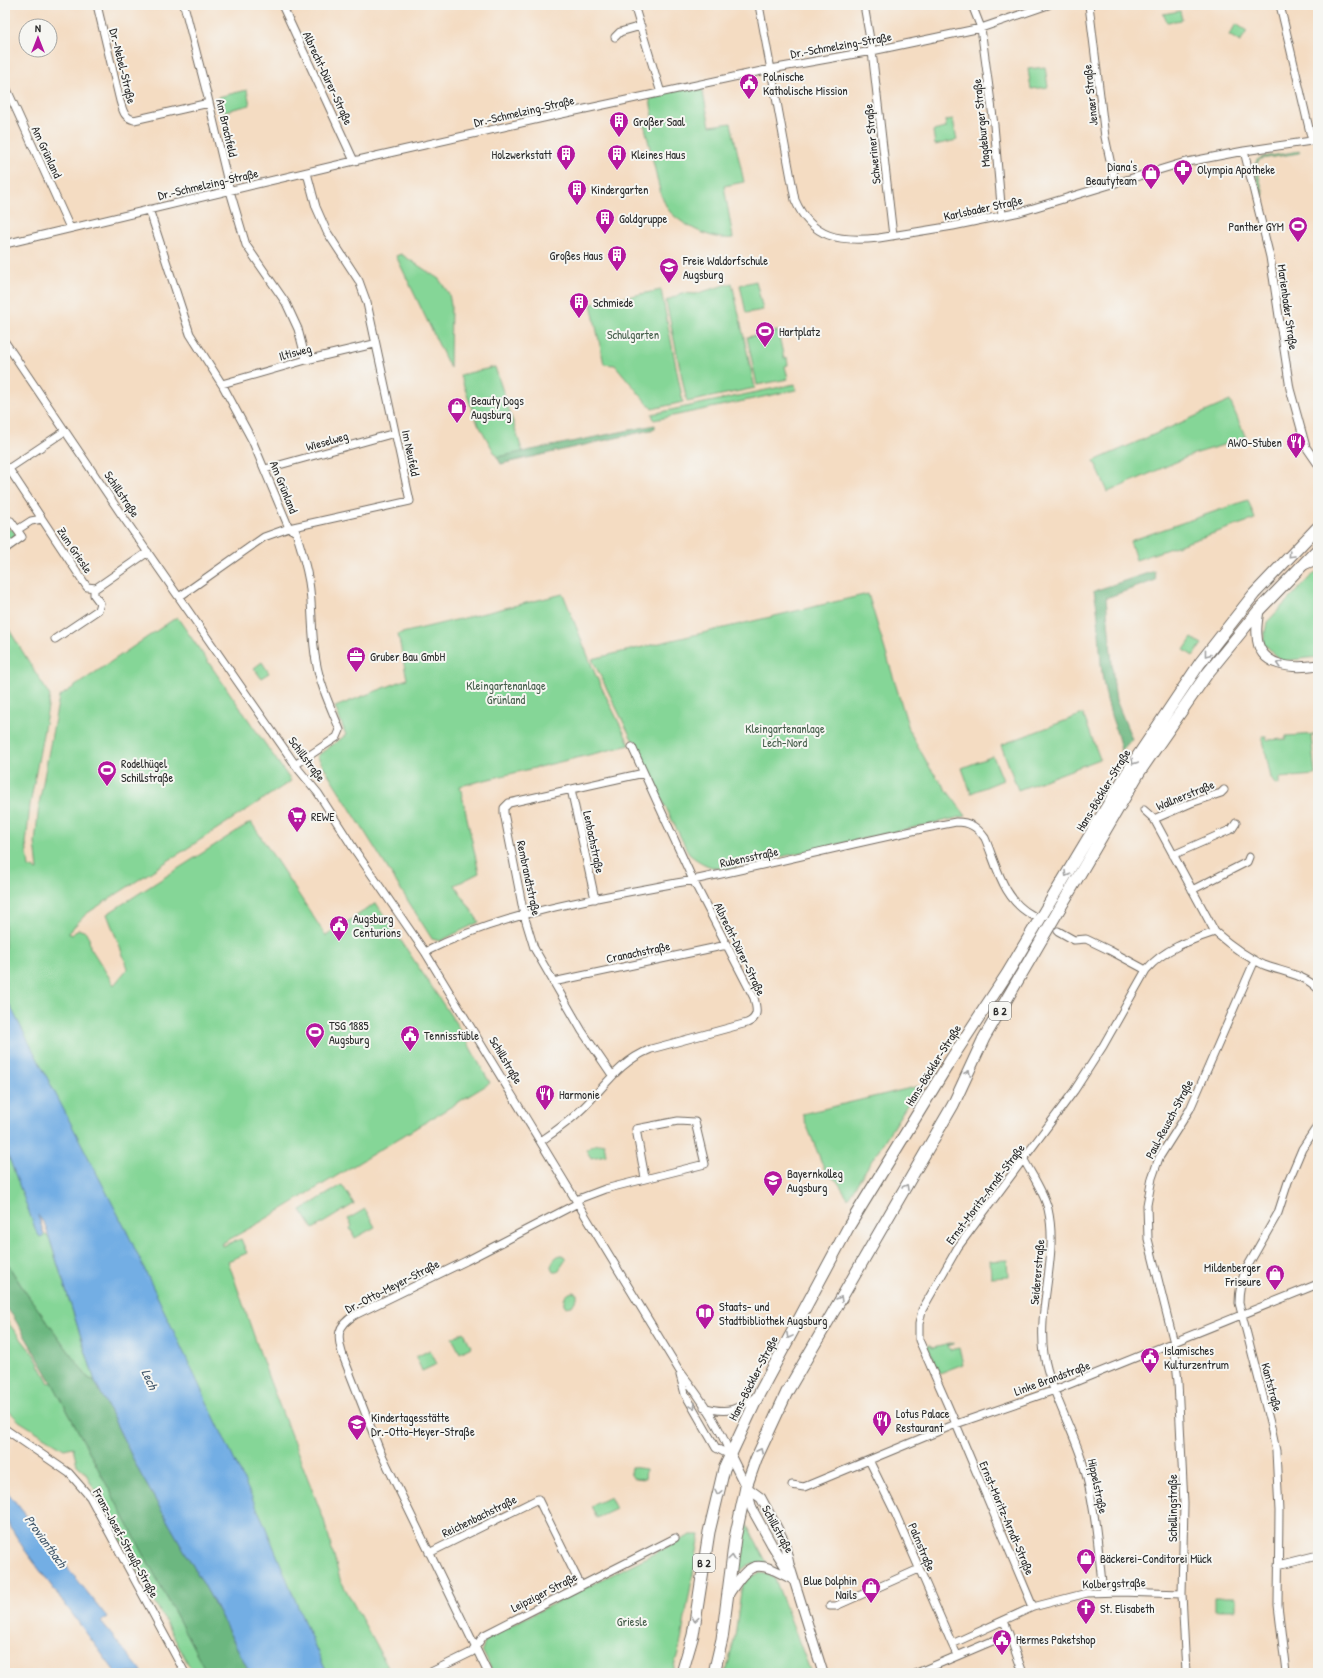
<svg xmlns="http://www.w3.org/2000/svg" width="1323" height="1678" font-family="'Patrick Hand',sans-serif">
  <rect width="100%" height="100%" fill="#f6f6f2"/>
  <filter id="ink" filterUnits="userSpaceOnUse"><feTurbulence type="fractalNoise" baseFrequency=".025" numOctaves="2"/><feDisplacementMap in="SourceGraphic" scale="8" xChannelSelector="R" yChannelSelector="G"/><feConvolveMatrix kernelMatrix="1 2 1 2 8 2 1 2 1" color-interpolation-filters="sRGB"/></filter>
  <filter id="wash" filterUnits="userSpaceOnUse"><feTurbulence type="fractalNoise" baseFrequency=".012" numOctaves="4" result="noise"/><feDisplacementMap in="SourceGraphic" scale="16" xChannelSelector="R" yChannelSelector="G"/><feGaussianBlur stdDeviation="0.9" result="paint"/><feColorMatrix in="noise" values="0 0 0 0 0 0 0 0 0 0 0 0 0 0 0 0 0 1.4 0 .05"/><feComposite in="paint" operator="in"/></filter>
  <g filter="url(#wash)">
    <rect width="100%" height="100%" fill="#f4dcc2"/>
    <path fill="#85d697" stroke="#588061" d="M1180 11 1182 20 1167 22 1163 14Z
      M1236 24 1247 31 1240 42 1229 35Z
      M1045 67 1048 87 1031 89 1028 69Z
      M701 84 710 126 731 123 744 182 724 186 733 238C713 241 684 226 670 212 666 207 664 201 661 195L644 123 654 121 649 95Z
      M247 90 250 105 221 112 218 97Z
      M953 119 957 140 935 145 933 131 946 128 945 120Z
      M1300 151 1299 153 1261 159 1257 163 1256 166 1264 195H1262L1254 168 1257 160 1263 157Z
      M401 254 439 279 449 294 451 305 450 368 396 256Z
      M756 281 763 310 746 313 740 285Z
      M732 283 755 388 687 402 666 301 682 293 695 294Z
      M661 290 683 402 652 409 615 365 604 364 591 304Z
      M778 331 784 359 787 358 788 365 785 366 788 379 757 385 747 337Z
      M495 367 523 453 497 457 476 420 460 375Z
      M795 384 796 390 654 420 652 414Z
      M1230 401 1246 438 1194 454 1108 492 1094 461Z
      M1248 500 1255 519 1136 560 1130 541Z
      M9 529H12L16 534 15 537 7 543H5V532Z
      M1318 572V657L1282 661 1263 643 1267 622 1314 573Z
      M563 594 596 676 630 745 460 786 479 873 455 885 479 922 440 941 432 939 317 756 346 735 335 707 407 679 398 634Z
      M868 594 910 732 930 768 966 816 726 869C711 869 700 863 689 854L592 659Z
      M177 617 291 781 86 914 68 933 72 935 78 929 86 932 89 938 90 947 114 985 128 968 107 914 251 822 326 936 376 903 461 1031 490 1083 259 1223 221 1244 222 1246 241 1239 247 1253 228 1261 269 1379 324 1520 340 1579 391 1673H327L5 996V623L50 696 30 805 26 844 29 867 38 870 35 843 39 804 59 697Z
      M1192 638 1202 644 1193 656 1184 650Z
      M262 662 269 673 261 678 254 668Z
      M1083 714 1100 759 1018 790 1001 745Z
      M1316 734 1317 735 1311 736 1315 775 1279 778V785L1274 783 1271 778 1262 736H1266L1267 740 1286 739V736Z
      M993 756 1003 780 971 793 962 768Z
      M919 1086 848 1198 837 1181 826 1173 802 1114Z
      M604 1143 606 1155 591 1158 586 1150 594 1145Z
      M5 1147 43 1236 44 1234 49 1237 95 1381 88 1378 24 1290 5 1260Z
      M342 1185 354 1204 313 1229 301 1210Z
      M365 1209 375 1227 355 1238 350 1228 352 1226 348 1219Z
      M562 1255 565 1257V1261L558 1271H553L551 1267C552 1261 556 1255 562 1255Z
      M1007 1260 1008 1277 991 1278 990 1261Z
      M573 1292 577 1294V1298L572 1306 566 1307 564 1304C563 1298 567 1293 573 1292Z
      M5 1319 34 1355 49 1383 52 1382 207 1673H193L85 1472 77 1465 73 1447 64 1449 19 1421 5 1407Z
      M464 1332 471 1347 460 1353 452 1338Z
      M954 1343V1344L948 1346 950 1350 959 1348 963 1364 940 1373 927 1346 928 1345 933 1348Z
      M430 1350 437 1364 422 1371 416 1357Z
      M631 1467 646 1469 645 1479 633 1478 630 1473Z
      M610 1497 616 1509 597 1518 591 1506Z
      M744 1520 767 1563 748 1565 736 1574 740 1545 742 1544 744 1530 743 1528Z
      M691 1535H700L680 1646 672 1673H493L482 1650 487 1637Z
      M760 1573 767 1574 775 1579 811 1673H726L735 1636 741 1591 744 1583 748 1578Z
      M1215 1597H1235V1610H1215Z"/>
    <path fill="#6cb780" stroke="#4c7156" d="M655 425V429L501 464 497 457Z
      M1154 571 1156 580 1106 598 1114 686 1116 700 1132 739 1121 751C1120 742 1117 736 1115 727 1110 714 1107 700 1104 686 1098 654 1101 622 1094 591Z
      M5 1260 24 1290 88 1378 95 1381 140 1473 212 1599 250 1673H207L52 1382 13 1316 5 1306Z"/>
    <path fill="#73aee4" stroke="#4f6c88" d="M5 996 127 1232 263 1521 305 1624 327 1673H250L212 1599 140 1473 95 1381 49 1237 45 1225 38 1215 44 1234 43 1236 40 1237 36 1231 5 1147Z
      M5 1489 107 1617 101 1622 143 1673H116L24 1549 5 1518Z"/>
  </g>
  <g filter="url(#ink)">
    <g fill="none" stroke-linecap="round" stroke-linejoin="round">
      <g stroke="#716960" stroke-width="9">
        <path id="minor" d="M97 5 120 101C123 110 123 117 134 120L209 103
          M184 5 207 94 230 191 246 245 286 303 298 329 306 360
          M282 5 354 161
          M634 5 661 93
          M759 5 795 200C812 239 840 242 879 238L953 226 1020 212 1182 163 1244 151 1318 140
          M864 5 872 51 893 236
          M972 5 981 28 994 125 1002 216
          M1089 5 1105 137 1115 183
          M1280 5 1312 141
          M615 37 620 32 641 26
          M5 85 70 228
          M1244 151 1270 257 1290 389 1306 447 1317 463
          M149 209 190 334 223 386 252 440 289 528 296 532C301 548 306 565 309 582 313 608 311 635 316 661 320 685 331 708 340 730L337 737 295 765
          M5 244 354 161 543 118 771 69 872 51 981 28 1048 5
          M5 342 121 514 299 770 318 793 354 849 425 952 679 1370C697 1393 721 1427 730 1455
          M222 384 306 360 374 344
          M9 469 87 587 96 588 148 552
          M265 469 395 433
          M5 471 65 431
          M5 525 11 521 22 537 5 549
          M17 530 31 521 42 519
          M179 597 264 537 289 528 410 501 367 303 359 281 327 232 316 207 307 173
          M55 639 98 610 100 603 94 595V589
          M571 789 595 899
          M1144 810 1154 819 1215 932C1230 945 1246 957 1264 965 1282 972 1304 974 1318 989
          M1154 819 1191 803 1221 793 1224 790
          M1173 855 1232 829 1236 823
          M1192 890 1247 862 1249 857
          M1058 931 1074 940 1086 939 1109 950 1146 970
          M425 952C507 910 604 897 693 880 781 862 868 839 956 822 970 822 977 827 985 838 997 866 1003 900 1032 915
          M553 982 727 945
          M612 1075 582 1031 534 948 524 915 504 813V808L509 803 644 773
          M541 1141C556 1131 571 1120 584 1107 607 1084 619 1062 651 1049L747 1023C759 1018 757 1009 754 998L693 880 632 747
          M1024 1160C1032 1175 1044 1192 1048 1209 1059 1257 1037 1306 1044 1354 1049 1387 1070 1424 1081 1457 1095 1500 1098 1547 1103 1592
          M576 1200 605 1189 705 1164 695 1122 678 1121 636 1129 645 1178
          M680 1375 685 1394 716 1448 730 1455
          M704 1407C728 1415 738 1409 757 1396
          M5 1429 69 1473 90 1497 185 1673
          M869 1460 896 1515 952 1644
          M792 1485 804 1487 956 1424 1055 1390 1318 1284
          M429 1553 538 1499 581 1586
          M1278 1565 1318 1555
          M830 1606H836L919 1569
          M1033 1607 956 1424 919 1340V1324L922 1310 958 1247 1074 1091 1103 1046 1146 970C1164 949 1188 941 1215 932
          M1009 1634 1023 1673
          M957 1655 952 1644 1033 1607 1087 1593 1120 1592 1182 1594
          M429 1673 472 1652 484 1635 675 1538
          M488 1673 380 1451 343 1356C337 1337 336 1326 355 1315L466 1261 578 1203
          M917 1673 1009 1634 1004 1621
          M1186 1673 1182 1594 1184 1504 1178 1382 1174 1343 1148 1239 1147 1205 1152 1178 1159 1158 1190 1109 1255 960
          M1286 1673 1278 1605 1279 1511 1276 1451 1271 1427 1239 1303C1239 1291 1241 1281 1246 1269L1278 1213 1288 1182 1302 1149 1318 1125"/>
      </g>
      <g stroke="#716960" stroke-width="11">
        <path id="tertiary" d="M1304 565 1318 559
          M1259 610C1258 618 1256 627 1257 635 1258 668 1294 669 1318 665
          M730 1455 746 1487 752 1509 772 1545 788 1571
          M746 1487 761 1498 784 1541 789 1564 823 1673
          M728 1595C752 1559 756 1560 794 1580"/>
      </g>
      <g stroke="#716960" stroke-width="13">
        <path id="primary" d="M682 1673 693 1635 709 1532 724 1469 759 1394 849 1226 950 1061 1007 974 1133 763 1200 663 1254 594 1318 527
          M714 1673 722 1639 735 1538 746 1487 756 1459 787 1392 953 1105 984 1038 1140 771 1207 674 1259 610 1318 549"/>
      </g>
      <use href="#minor" stroke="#fff" stroke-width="7"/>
      <use href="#tertiary" stroke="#fff" stroke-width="9"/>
      <use href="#primary" stroke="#fff" stroke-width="11"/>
    </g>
    <defs><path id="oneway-chevron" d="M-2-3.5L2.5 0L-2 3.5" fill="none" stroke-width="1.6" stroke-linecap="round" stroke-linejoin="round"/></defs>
    <g stroke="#a0a0a0">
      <use href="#oneway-chevron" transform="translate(1291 555) rotate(133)"/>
      <use href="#oneway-chevron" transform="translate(1207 654) rotate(128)"/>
      <use href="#oneway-chevron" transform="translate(1279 664) rotate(-164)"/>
      <use href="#oneway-chevron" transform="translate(1134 762) rotate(123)"/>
      <use href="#oneway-chevron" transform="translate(1067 874) rotate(121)"/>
      <use href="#oneway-chevron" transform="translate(968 1073) rotate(-65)"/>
      <use href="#oneway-chevron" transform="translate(906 1187) rotate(-60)"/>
      <use href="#oneway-chevron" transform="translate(840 1299) rotate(-60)"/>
      <use href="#oneway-chevron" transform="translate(789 1336) rotate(118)"/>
      <use href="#oneway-chevron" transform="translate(693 1406) rotate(60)"/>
      <use href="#oneway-chevron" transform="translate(760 1451) rotate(-65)"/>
      <use href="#oneway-chevron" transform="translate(718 1492) rotate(103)"/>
      <use href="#oneway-chevron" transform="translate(732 1558) rotate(-83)"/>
      <use href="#oneway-chevron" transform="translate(695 1619) rotate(99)"/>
    </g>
  </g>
  <defs>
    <g id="civic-pin" transform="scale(1)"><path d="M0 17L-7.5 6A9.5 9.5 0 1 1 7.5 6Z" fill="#b5179e" stroke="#f6f6f2"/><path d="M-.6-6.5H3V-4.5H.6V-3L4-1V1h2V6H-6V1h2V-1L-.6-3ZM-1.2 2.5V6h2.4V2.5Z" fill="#fff"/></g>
    <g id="building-pin" transform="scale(1)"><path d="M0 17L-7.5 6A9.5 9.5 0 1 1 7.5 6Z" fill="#b5179e" stroke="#f6f6f2"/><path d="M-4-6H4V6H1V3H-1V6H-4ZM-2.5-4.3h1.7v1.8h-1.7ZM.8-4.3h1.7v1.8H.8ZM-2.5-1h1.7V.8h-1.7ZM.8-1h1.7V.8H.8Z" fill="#fff"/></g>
    <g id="pharmacy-pin" transform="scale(1)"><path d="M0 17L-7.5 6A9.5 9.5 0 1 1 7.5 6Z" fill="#b5179e" stroke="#f6f6f2"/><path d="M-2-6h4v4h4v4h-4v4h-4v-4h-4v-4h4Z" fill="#fff"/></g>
    <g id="shop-pin" transform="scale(1)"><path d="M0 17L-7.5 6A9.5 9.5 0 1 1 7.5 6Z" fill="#b5179e" stroke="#f6f6f2"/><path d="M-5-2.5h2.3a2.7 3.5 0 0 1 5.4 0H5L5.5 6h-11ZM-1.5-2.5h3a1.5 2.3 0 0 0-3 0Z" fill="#fff"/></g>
    <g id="stadium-pin" transform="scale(1)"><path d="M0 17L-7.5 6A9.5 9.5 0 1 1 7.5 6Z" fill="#b5179e" stroke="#f6f6f2"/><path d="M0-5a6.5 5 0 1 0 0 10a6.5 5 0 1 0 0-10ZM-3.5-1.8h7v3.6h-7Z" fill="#fff"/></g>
    <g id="school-pin" transform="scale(1)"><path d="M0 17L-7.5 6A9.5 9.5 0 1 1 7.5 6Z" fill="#b5179e" stroke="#f6f6f2"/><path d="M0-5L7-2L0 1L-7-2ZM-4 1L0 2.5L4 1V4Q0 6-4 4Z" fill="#fff"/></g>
    <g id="restaurant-pin" transform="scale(1)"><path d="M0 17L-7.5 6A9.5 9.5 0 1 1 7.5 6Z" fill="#b5179e" stroke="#f6f6f2"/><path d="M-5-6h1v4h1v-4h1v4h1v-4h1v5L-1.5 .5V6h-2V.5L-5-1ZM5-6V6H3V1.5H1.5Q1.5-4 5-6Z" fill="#fff"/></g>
    <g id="office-pin" transform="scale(1)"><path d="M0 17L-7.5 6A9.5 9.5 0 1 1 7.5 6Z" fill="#b5179e" stroke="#f6f6f2"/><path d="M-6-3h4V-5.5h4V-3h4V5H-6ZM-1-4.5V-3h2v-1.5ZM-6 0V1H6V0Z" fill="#fff"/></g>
    <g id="supermarket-pin" transform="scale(1)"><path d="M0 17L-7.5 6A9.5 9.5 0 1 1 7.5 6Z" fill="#b5179e" stroke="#f6f6f2"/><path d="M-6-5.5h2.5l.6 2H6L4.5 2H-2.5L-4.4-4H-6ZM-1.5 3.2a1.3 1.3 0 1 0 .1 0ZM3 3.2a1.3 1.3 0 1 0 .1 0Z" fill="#fff"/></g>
    <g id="library-pin" transform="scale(1)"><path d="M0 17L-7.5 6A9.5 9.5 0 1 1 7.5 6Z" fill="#b5179e" stroke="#f6f6f2"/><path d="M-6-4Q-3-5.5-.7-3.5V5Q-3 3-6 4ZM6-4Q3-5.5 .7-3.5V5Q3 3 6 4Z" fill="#fff"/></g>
    <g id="church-pin" transform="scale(1)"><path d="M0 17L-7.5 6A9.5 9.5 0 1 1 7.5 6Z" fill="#b5179e" stroke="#f6f6f2"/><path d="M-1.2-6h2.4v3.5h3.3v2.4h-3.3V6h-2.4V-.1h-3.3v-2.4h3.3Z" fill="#fff"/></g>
  </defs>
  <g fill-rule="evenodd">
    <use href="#civic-pin" x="749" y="83"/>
    <use href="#building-pin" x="619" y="121"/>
    <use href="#building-pin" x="566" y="154"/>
    <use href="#building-pin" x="617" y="154"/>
    <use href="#pharmacy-pin" x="1183" y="169"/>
    <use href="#shop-pin" x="1151" y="173"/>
    <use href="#building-pin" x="577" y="189"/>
    <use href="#building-pin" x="605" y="218"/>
    <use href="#stadium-pin" x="1298" y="226"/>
    <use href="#building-pin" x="617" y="255"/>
    <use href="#school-pin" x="669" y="267"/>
    <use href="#building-pin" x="579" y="302"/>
    <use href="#stadium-pin" x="765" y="331"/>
    <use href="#shop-pin" x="457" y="407"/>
    <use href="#restaurant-pin" x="1296" y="442"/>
    <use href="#office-pin" x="356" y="656"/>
    <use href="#stadium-pin" x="107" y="770"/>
    <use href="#supermarket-pin" x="297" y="816"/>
    <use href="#civic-pin" x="339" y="925"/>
    <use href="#stadium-pin" x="315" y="1032"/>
    <use href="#civic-pin" x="410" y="1035"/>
    <use href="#restaurant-pin" x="545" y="1094"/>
    <use href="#school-pin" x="773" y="1180"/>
    <use href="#shop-pin" x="1275" y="1274"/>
    <use href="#library-pin" x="705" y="1313"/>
    <use href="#civic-pin" x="1150" y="1357"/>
    <use href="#restaurant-pin" x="882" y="1420"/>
    <use href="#school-pin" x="357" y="1424"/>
    <use href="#shop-pin" x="1086" y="1558"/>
    <use href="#shop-pin" x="871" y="1587"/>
    <use href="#church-pin" x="1086" y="1608"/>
    <use href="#civic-pin" x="1002" y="1639"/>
  </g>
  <g text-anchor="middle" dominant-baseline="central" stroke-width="4" stroke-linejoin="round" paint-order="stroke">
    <g fill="#f6f6f2" stroke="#686867" stroke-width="1">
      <rect x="989" y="1002" width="22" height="18" rx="3"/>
      <rect x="693" y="1554" width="22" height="18" rx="3"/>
    </g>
    <g font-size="11" font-weight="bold" fill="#2b2b2b">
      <text x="1000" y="1011">B 2</text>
      <text x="704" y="1563">B 2</text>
    </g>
    <g font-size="12" fill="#2b2b2b" stroke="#f6f6f2">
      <text transform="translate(841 45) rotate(-10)">Dr.-Schmelzing-Straße</text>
      <text transform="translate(123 66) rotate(76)">Dr.-Nebel-Straße</text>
      <text transform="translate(328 78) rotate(65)">Albrecht-Dürer-Straße</text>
      <text transform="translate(1090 95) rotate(-96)">Jenaer Straße</text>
      <text transform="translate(524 111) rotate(-13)">Dr.-Schmelzing-Straße</text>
      <text transform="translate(981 123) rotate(-96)">Magdeburger Straße</text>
      <text transform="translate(227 128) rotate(77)">Am Brachfeld</text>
      <text transform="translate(872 144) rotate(-96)">Schweriner Straße</text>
      <text transform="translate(47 152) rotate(65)">Am Grünland</text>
      <text transform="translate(208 184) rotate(-13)">Dr.-Schmelzing-Straße</text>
      <text transform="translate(983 208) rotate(-12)">Karlsbader Straße</text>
      <text transform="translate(1288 307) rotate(82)">Marienbader Straße</text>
      <text transform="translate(295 352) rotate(-15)">Iltisweg</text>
      <text transform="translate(327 441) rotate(-16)">Wieselweg</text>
      <text transform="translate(411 453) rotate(78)">Im Neufeld</text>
      <text transform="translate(284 487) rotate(68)">Am Grünland</text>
      <text transform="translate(122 494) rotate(56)">Schillstraße</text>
      <text transform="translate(75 550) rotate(56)">Zum Griesle</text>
      <text transform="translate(307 759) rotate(53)">Schillstraße</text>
      <text transform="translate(1103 790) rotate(-59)">Hans-Böckler-Straße</text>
      <text transform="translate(1185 795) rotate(-22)">Wallnerstraße</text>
      <text transform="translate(594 842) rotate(78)">Lenbachstraße</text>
      <text transform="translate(749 857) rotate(-12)">Rubensstraße</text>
      <text transform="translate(529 878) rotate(78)">Rembrandtstraße</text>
      <text transform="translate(740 949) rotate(64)">Albrecht-Dürer-Straße</text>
      <text transform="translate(638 952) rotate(-12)">Cranachstraße</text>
      <text transform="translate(506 1060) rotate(59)">Schillstraße</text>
      <text transform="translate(933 1065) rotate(-58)">Hans-Böckler-Straße</text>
      <text transform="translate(1169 1119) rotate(-62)">Paul-Reusch-Straße</text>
      <text transform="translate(985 1194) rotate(-53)">Ernst-Moritz-Arndt-Straße</text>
      <text transform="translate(1037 1272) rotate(-85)">Seidererstraße</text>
      <text transform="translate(392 1286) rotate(-27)">Dr.-Otto-Meyer-Straße</text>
      <text transform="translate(753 1378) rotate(-63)">Hans-Böckler-Straße</text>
      <text transform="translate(1052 1378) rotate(-20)">Linke Brandstraße</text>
      <text transform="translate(1272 1387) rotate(75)">Kantstraße</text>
      <text transform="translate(1098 1486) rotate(78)">Hippelstraße</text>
      <text transform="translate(1172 1508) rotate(-90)">Schellingstraße</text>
      <text transform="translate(479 1516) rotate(-26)">Reichenbachstraße</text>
      <text transform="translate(1007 1518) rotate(67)">Ernst-Moritz-Arndt-Straße</text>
      <text transform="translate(778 1529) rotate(61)">Schillstraße</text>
      <text transform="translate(126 1543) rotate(61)">Franz-Josef-Strauß-Straße</text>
      <text transform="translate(922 1547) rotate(67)">Palmstraße</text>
      <text transform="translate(1114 1583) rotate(-2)">Kolbergstraße</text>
      <text transform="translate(544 1592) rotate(-27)">Leipziger Straße</text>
    </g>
    <g font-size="12" fill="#2b2b2b" stroke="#f6f6f2" text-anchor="start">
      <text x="763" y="76">Polnische<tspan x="763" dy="14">Katholische Mission</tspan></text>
      <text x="633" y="121">Großer Saal</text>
      <text x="552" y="154" text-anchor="end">Holzwerkstatt</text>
      <text x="631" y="154">Kleines Haus</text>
      <text x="1137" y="166" text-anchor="end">Diana's<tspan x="1137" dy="14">Beautyteam</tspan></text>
      <text x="1197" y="169">Olympia Apotheke</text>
      <text x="591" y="189">Kindergarten</text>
      <text x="619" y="218">Goldgruppe</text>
      <text x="1284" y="226" text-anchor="end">Panther GYM</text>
      <text x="603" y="255" text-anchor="end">Großes Haus</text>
      <text x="683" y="260">Freie Waldorfschule<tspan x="683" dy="14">Augsburg</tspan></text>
      <text x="593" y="302">Schmiede</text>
      <text x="779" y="331">Hartplatz</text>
      <text x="471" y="400">Beauty Dogs<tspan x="471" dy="14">Augsburg</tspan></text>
      <text x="1282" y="442" text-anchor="end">AWO-Stuben</text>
      <text x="370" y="656">Gruber Bau GmbH</text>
      <text x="121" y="763">Rodelhügel<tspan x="121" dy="14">Schillstraße</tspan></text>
      <text x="311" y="816">REWE</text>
      <text x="353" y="918">Augsburg<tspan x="353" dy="14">Centurions</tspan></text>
      <text x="329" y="1025">TSG 1885<tspan x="329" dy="14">Augsburg</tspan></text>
      <text x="424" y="1035">Tennisstüble</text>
      <text x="559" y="1094">Harmonie</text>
      <text x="787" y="1173">Bayernkolleg<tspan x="787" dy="14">Augsburg</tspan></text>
      <text x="1261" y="1267" text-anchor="end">Mildenberger<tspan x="1261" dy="14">Friseure</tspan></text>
      <text x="719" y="1306">Staats- und<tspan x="719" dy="14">Stadtbibliothek Augsburg</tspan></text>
      <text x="1164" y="1350">Islamisches<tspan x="1164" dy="14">Kulturzentrum</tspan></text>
      <text x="896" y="1413">Lotus Palace<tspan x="896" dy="14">Restaurant</tspan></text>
      <text x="371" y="1417">Kindertagesstätte<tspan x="371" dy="14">Dr.-Otto-Meyer-Straße</tspan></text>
      <text x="1100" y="1558">Bäckerei-Conditorei Mück</text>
      <text x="857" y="1580" text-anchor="end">Blue Dolphin<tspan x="857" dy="14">Nails</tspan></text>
      <text x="1100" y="1608">St. Elisabeth</text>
      <text x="1016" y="1639">Hermes Paketshop</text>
    </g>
    <g font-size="12" fill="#465e4b" stroke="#f6f6f2">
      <text x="633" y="334">Schulgarten</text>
      <text x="506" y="685">Kleingartenanlage<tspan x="506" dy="14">Grünland</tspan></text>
      <text x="785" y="728">Kleingartenanlage<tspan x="785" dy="14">Lech-Nord</tspan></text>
      <text x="632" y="1621">Griesle</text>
    </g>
    <g font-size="13" font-style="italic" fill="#44596c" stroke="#f6f6f2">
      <text transform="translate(150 1379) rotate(66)">Lech</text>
      <text transform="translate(46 1541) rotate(54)">Proviantbach</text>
    </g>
  </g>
  <rect width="1323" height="1678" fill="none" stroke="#f6f6f2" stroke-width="20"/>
  <g transform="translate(38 38)"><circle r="19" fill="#f6f6f2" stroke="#a5a5a2"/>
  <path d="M0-3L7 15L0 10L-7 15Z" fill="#b5179e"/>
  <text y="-6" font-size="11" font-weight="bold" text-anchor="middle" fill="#2b2b2b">N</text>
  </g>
</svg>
